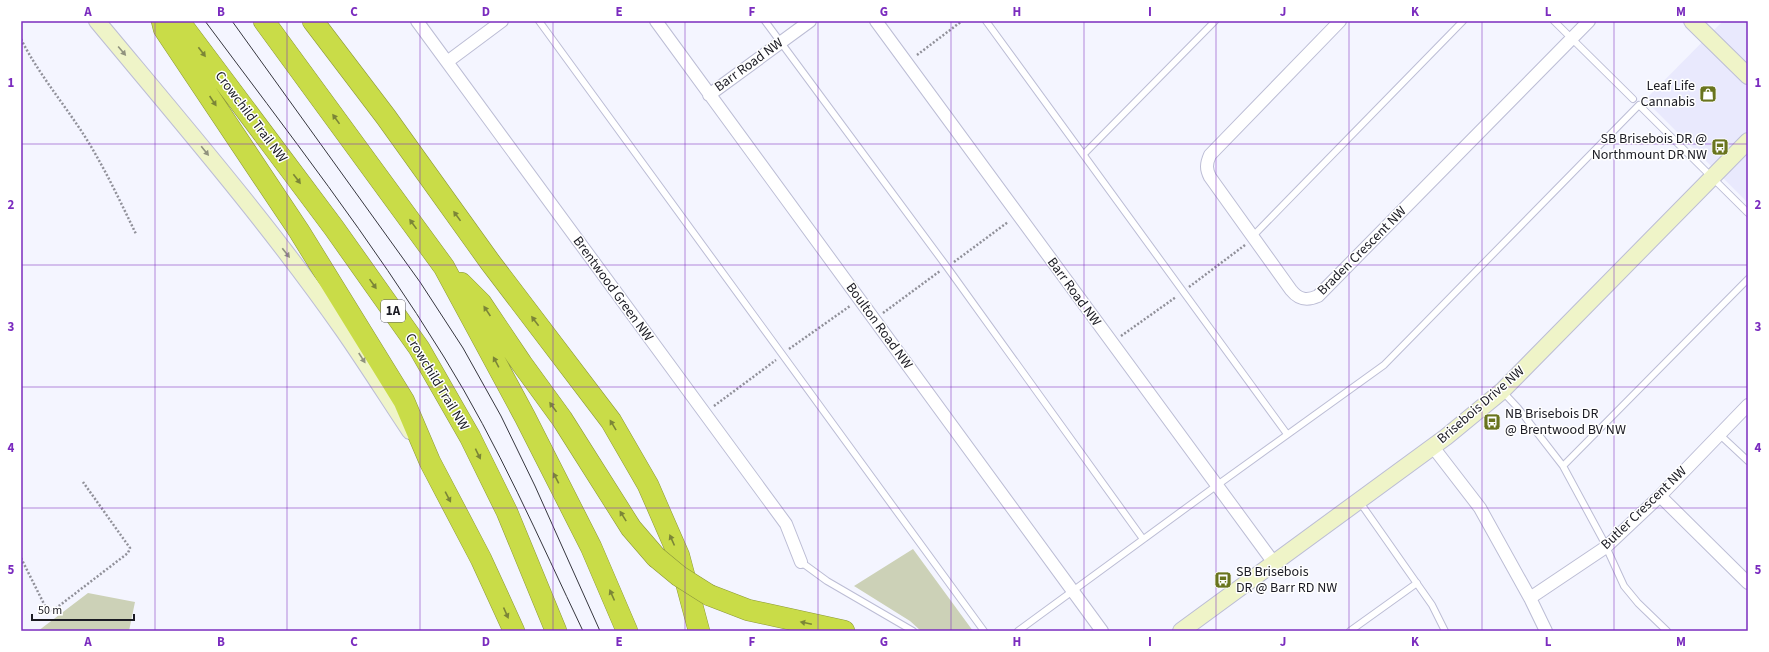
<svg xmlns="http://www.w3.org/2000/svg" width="1769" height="652" font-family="'Source Sans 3',sans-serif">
  <rect width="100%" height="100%" fill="#f4f5ff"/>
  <path fill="#e9e9fd" d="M1723 21H1748V203L1645 100Z"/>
  <path fill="#ccd1b7" d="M913 549 973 631H921L910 621 854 586Z
    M88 593 135 602 129 631H38Z"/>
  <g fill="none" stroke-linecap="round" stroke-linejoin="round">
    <g stroke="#bcbdd5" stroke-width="8">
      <path id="lane" d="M539 21 984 631
        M765 21 947 267 1143 539
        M986 21 1287 434
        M1554 21 1633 99
        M1084 154 1215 21
        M1253 236 1463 21
        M1503 392 1518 408 1563 466 1602 538 1624 586 1638 603 1667 631
        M1719 434 1748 461
        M1563 466 1748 279
        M1359 501 1432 605 1445 631
        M801 562 827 581 913 631
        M1018 631 1216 486 1384 365 1639 105 1748 213
        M1350 631 1417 583"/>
    </g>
    <g stroke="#bcbdd5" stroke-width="14">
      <path id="street" d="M417 21 786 524 801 562
        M656 21 1102 631
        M876 21 1274 563
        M1340 21 1210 155C1206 164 1206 169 1210 177L1291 290C1299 300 1307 301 1318 296L1589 21
        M447 62 502 21
        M709 95 810 21
        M1433 447 1480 508 1530 598 1546 631
        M1660 496 1748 583
        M1530 598 1606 547 1660 496 1748 405"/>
    </g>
    <g stroke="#bcbdd5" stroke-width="18">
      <path id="secondary" d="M97 21C181 122 268 223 343 330 366 363 388 398 410 431
        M1692 21 1748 76
        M1181 631 1446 437 1502 391 1748 141"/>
    </g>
    <g stroke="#8c983b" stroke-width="22">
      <path id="highway" d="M162 21 164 29 299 231 404 401 430 462 481 559 514 631
        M179 21 334 228 419 348 470 437 507 512 556 631
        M264 21 444 267 525 417 591 547 627 631
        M313 21 386 117 490 262 611 421 648 485 679 556 699 631
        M461 283 481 303 522 364 562 419 631 528 656 557
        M709 595 748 610 844 631"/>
    </g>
    <path stroke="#91919a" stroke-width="2.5" stroke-dasharray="2 2" stroke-linecap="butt" d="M21 39C37 71 60 99 80 129 102 162 119 199 136 234
      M917 55 962 21
      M954 262 1008 222
      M1189 287 1245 245
      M883 313 940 271
      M1121 336 1176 297
      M789 349 850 306
      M714 406 776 360
      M21 558 46 608 51 612 128 553 130 548 83 482"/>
    <use href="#lane" stroke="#fff" stroke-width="6"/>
    <use href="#street" stroke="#fff" stroke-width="12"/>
    <use href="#secondary" stroke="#eff4c8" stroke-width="16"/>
    <use href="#highway" stroke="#c9dc48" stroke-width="21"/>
    <path stroke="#36363e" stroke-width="1" d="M205 21C287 131 372 240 444 357 498 444 539 539 583 631
      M232 21 420 282 463 348 501 416 535 486 600 631"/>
    <g stroke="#8c983b" stroke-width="22" stroke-linecap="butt">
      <path id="highway-bridge" d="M656 557 679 576 709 595"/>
    </g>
    <use href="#highway-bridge" stroke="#c9dc48" stroke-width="21"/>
  </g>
  <defs><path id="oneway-solid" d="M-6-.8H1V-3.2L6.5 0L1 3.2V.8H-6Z"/></defs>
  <g fill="#90927e">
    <use href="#oneway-solid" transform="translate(122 51) rotate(50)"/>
    <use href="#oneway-solid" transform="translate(205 151) rotate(51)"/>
    <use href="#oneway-solid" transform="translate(286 253) rotate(52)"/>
    <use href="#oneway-solid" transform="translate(362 358) rotate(57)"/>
  </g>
  <g fill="#7b8537">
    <use href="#oneway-solid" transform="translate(202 52) rotate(53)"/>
    <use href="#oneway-solid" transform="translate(213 101) rotate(56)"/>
    <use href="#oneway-solid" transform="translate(336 119) rotate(-126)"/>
    <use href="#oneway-solid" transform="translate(297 179) rotate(53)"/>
    <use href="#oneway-solid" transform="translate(457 216) rotate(-126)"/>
    <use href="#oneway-solid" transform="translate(413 224) rotate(-126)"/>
    <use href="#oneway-solid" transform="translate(373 284) rotate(55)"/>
    <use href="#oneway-solid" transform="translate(487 311) rotate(-124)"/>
    <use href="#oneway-solid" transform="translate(535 321) rotate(-127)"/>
    <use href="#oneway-solid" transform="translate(496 362) rotate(-118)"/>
    <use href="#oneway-solid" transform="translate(553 407) rotate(-126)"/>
    <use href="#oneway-solid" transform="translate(613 425) rotate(-121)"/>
    <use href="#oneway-solid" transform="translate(478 454) rotate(64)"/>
    <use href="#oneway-solid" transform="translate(556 478) rotate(-117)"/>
    <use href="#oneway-solid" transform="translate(448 497) rotate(62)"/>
    <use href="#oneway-solid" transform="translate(623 516) rotate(-122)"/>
    <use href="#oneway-solid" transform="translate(672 540) rotate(-114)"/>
    <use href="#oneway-solid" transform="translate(612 595) rotate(-114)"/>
    <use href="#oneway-solid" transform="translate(506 613) rotate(66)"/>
    <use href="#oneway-solid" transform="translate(806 623) rotate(-168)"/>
  </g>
  <path fill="none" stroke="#7b2cbf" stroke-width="1" stroke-opacity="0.55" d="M155 21V631M287 21V631M420 21V631M553 21V631M685 21V631M818 21V631M951 21V631M1084 21V631M1216 21V631M1349 21V631M1482 21V631M1614 21V631M21 144H1748M21 265H1748M21 387H1748M21 508H1748"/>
  <defs>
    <g id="shop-square" transform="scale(0.9)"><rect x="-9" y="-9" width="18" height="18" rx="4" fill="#69741e" stroke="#fff"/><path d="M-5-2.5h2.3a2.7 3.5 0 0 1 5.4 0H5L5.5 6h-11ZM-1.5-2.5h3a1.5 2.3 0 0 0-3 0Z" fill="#fff"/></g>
    <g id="bus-square" transform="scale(0.9)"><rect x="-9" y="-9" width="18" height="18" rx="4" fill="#69741e" stroke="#fff"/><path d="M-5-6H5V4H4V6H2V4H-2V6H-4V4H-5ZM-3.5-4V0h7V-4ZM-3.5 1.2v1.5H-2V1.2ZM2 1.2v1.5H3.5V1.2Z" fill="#fff"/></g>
  </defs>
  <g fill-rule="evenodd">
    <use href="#shop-square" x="1708" y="94"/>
    <use href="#bus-square" x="1720" y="147"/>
    <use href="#bus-square" x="1492" y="422"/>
    <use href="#bus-square" x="1223" y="580"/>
  </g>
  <g text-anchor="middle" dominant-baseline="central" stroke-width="3" stroke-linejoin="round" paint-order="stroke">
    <rect fill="#fff" stroke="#5f5f65" stroke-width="1" x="381" y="300" width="24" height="22" rx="3"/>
    <g font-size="13" font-weight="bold" fill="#1b1b23">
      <text x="393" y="311">1A</text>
    </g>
    <g font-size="14" fill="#1b1b23" stroke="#fff">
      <text transform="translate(749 65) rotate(-36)">Barr Road NW</text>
      <text transform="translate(251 117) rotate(53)">Crowchild Trail NW</text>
      <text transform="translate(1362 251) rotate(-45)">Braden Crescent NW</text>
      <text transform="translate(613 289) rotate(54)">Brentwood Green NW</text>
      <text transform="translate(1074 292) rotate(54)">Barr Road NW</text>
      <text transform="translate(879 326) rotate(54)">Boulton Road NW</text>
      <text transform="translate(437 382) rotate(59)">Crowchild Trail NW</text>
      <text transform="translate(1481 405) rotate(-41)">Brisebois Drive NW</text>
      <text transform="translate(1644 508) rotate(-44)">Butler Crescent NW</text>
    </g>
    <g font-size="14" fill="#1b1b23" stroke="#fff" text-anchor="end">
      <text x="1695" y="86">Leaf Life<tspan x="1695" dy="16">Cannabis</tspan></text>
      <text x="1707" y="139">SB Brisebois DR @<tspan x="1707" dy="16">Northmount DR NW</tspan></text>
      <text x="1505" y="414" text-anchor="start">NB Brisebois DR<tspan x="1505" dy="16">@ Brentwood BV NW</tspan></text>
      <text x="1236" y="572" text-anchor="start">SB Brisebois<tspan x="1236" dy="16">DR @ Barr RD NW</tspan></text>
    </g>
  </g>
  <rect width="1769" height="652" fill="none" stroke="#ffffff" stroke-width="44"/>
  <path d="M32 614v6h102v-6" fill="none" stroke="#1b1b23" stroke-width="2"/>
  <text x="38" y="614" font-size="12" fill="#1b1b23" stroke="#ffffff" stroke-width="3" paint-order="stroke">50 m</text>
  <rect x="22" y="22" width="1725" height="608" fill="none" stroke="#7b2cbf" stroke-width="1.5"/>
  <g font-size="13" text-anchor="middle" font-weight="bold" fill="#7b2cbf">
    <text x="88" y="16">A</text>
    <text x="221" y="16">B</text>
    <text x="354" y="16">C</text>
    <text x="486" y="16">D</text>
    <text x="619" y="16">E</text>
    <text x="752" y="16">F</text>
    <text x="884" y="16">G</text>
    <text x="1017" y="16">H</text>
    <text x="1150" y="16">I</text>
    <text x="1283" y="16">J</text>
    <text x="1415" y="16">K</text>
    <text x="1548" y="16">L</text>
    <text x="1681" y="16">M</text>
    <text x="11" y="87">1</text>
    <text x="1758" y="87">1</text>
    <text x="11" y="209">2</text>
    <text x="1758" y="209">2</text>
    <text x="11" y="331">3</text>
    <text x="1758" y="331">3</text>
    <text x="11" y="452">4</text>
    <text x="1758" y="452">4</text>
    <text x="11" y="574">5</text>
    <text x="1758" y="574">5</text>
    <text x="88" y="646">A</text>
    <text x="221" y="646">B</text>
    <text x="354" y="646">C</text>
    <text x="486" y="646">D</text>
    <text x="619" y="646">E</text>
    <text x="752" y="646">F</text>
    <text x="884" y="646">G</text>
    <text x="1017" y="646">H</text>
    <text x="1150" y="646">I</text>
    <text x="1283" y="646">J</text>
    <text x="1415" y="646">K</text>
    <text x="1548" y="646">L</text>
    <text x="1681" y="646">M</text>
  </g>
</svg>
